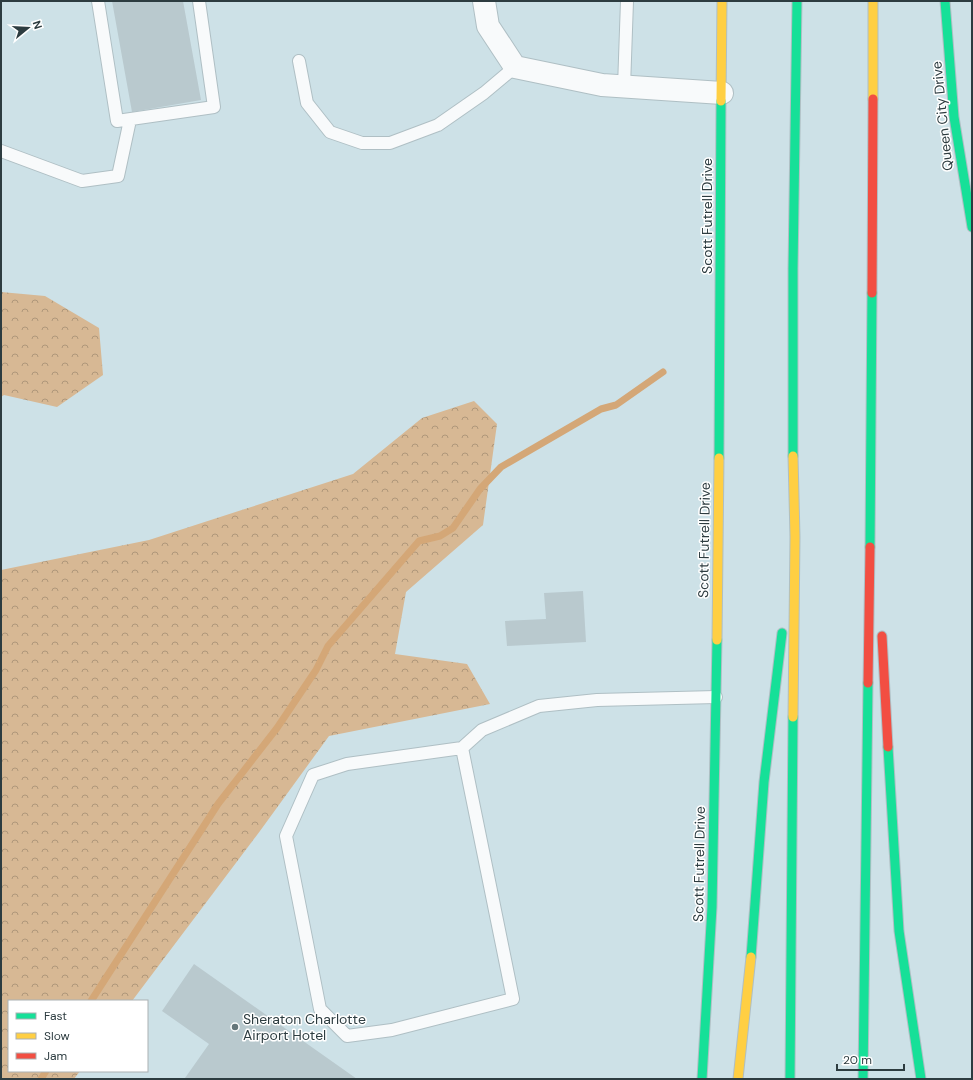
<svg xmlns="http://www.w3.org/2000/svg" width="973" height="1080" font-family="'DM Sans',sans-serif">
  <defs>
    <pattern id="forest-crowns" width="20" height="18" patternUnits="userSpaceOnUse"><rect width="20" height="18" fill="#d7b894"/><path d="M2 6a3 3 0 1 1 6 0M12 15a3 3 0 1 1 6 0" fill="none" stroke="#af977a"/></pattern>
  </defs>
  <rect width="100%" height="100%" fill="#cde1e7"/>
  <path fill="url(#forest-crowns)" d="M1 292 45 296 99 328 103 375 57 407 4 395 1 397Z
    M474 401 497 424 483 525 406 592 395 654 467 664 490 704 329 736 260 831 132 1001H9V1071H80L74 1079H1V570L149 540 353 474 422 418Z"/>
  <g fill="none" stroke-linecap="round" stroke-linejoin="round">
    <path stroke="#d4a777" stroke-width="7" d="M91 1001 218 804 277 728 316 670 328 646 419 541 440 536 453 528 480 489 501 467 601 409 616 405 663 372
      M41 1079 46 1071"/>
  </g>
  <path fill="#b9c9ce" d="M112 1H183L201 100 132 112Z
    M583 591 586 642 507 646 505 621 546 619 544 593Z
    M194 964 357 1079H187L185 1078 209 1044 162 1011Z"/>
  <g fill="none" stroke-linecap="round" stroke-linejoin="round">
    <g stroke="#afbfc4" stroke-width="14">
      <path id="lane" d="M98 1 117 121 214 107 199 1
        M299 61 307 103 330 132 362 143H390L438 125 484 93 515 67
        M624 87 627 1
        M1 151 82 181 118 176 130 120
        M462 748 513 999 392 1030 347 1036 320 1009 286 836 313 775 347 764Z
        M462 748 482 730 539 706 597 700 716 697"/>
    </g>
    <g stroke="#afbfc4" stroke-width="24">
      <path id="street" d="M484 1 488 26 515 67 602 85 722 93"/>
    </g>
    <g stroke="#afbfc4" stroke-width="11">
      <path id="fast" d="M945 1 954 117 972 227
        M793 456V269L797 1
        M719 458 721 101
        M870 547 872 293
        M888 747 899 931 921 1079
        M751 957 764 782 782 633
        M702 1079 712 907 717 640
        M790 1079 793 717
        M863 1079 868 683"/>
    </g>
    <g stroke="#afbfc4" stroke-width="11">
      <path id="slow" d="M873 99V1
        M721 101 722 1
        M793 456 795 537 793 717
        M717 640 719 458
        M738 1079 751 957"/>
    </g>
    <g stroke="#afbfc4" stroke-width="11">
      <path id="jam" d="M872 293 873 99
        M882 636 888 747
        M868 683 870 547"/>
    </g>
    <use href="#lane" stroke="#f8fafb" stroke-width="12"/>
    <use href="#street" stroke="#f8fafb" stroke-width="22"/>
    <use href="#fast" stroke="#16e098" stroke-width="9"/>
    <use href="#slow" stroke="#ffcf43" stroke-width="9"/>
    <use href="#jam" stroke="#f24e42" stroke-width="9"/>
  </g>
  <circle fill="#65767a" stroke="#fff" stroke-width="1.5" cx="235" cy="1027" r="4"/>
  <g text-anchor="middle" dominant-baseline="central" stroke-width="3" stroke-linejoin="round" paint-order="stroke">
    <g font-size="14" fill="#2d3c40" stroke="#fff">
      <text transform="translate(942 116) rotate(-96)">Queen City Drive</text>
      <text transform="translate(707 216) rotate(-90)">Scott Futrell Drive</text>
      <text transform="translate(704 540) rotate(-89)">Scott Futrell Drive</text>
      <text transform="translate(699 864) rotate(-89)">Scott Futrell Drive</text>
    </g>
    <g font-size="14" fill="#2d3c40" stroke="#fff" text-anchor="start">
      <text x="243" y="1019">Sheraton Charlotte<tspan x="243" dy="16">Airport Hotel</tspan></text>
    </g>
  </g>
  <rect width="973" height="1080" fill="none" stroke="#2d3c40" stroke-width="4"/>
  <rect x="8" y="1000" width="140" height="72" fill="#ffffff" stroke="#abb1b3"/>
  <rect x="16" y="1013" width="20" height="6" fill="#16e098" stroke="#abb1b3"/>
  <text x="44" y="1020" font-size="12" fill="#2d3c40">Fast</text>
  <rect x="16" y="1033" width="20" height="6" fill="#ffcf43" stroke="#abb1b3"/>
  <text x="44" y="1040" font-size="12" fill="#2d3c40">Slow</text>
  <rect x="16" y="1053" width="20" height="6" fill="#f24e42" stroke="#abb1b3"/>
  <text x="44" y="1060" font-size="12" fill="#2d3c40">Jam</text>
  <g transform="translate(28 28) rotate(72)" stroke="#ffffff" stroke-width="3" paint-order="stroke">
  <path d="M0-3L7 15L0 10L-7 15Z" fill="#2d3c40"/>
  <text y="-6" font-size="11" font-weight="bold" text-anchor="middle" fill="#2d3c40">N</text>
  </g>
  <path d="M837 1064v6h67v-6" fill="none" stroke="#2d3c40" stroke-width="2"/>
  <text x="843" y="1064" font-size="12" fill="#2d3c40" stroke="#ffffff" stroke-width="3" paint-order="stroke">20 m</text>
</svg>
